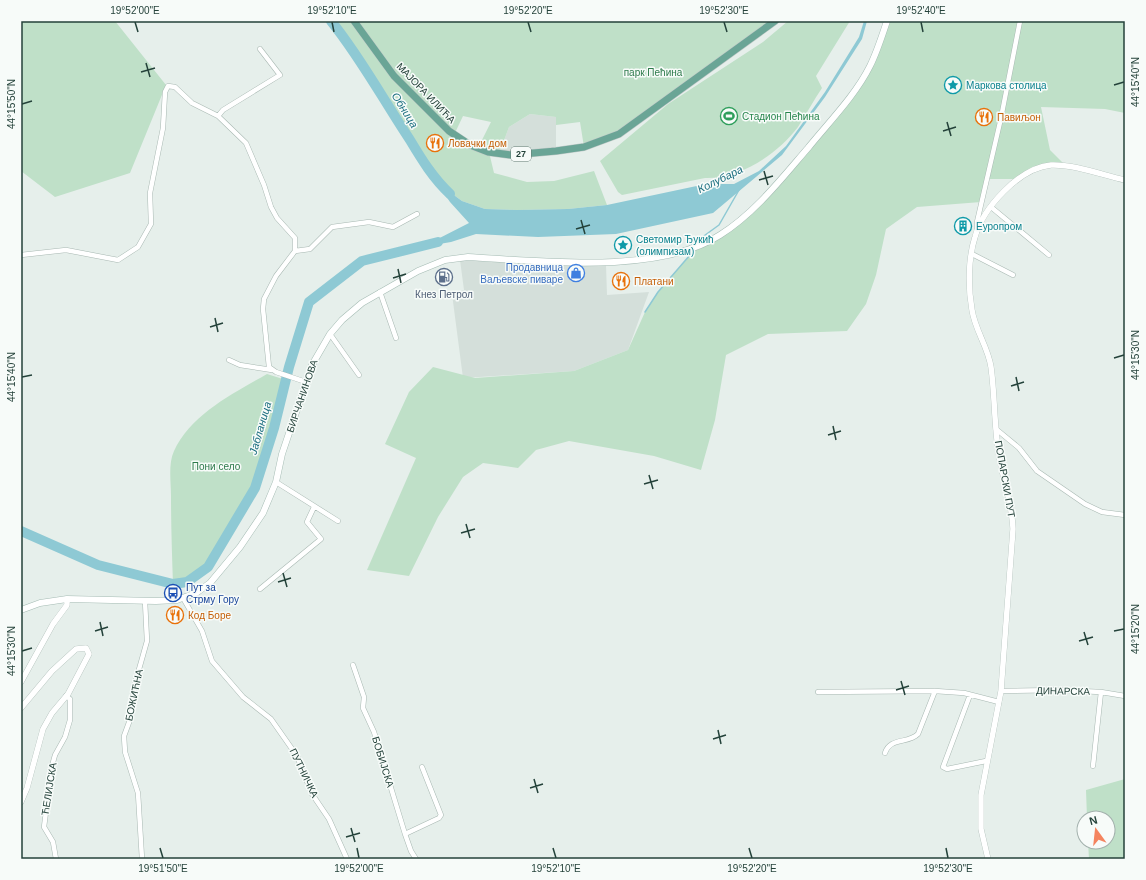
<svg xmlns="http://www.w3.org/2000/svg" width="1146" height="880" font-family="Arial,sans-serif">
  <rect width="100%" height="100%" fill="#e6efeb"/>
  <path fill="#d4dfda" d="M530 114 556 117V151L499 154 509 127Z
    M460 260 566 266 606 265 607 295 649 292 628 350 574 371 463 378 452 294 464 290Z"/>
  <path fill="#bfe0c8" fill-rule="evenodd" d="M21 21H115L166 85 130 173 55 197 21 171Z
    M331 21H773L616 136 584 147 580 122 556 125V117L530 114 509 127 499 154 489 152 494 173 527 182 554 181 594 171 607 205 568 209 517 210 485 209 462 201 436 182 373 82 342 34ZM463 116 491 122 478 148 454 135Z
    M788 21H850L816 76 822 88C814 100 806 114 798 127 777 155 739 179 705 178L622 195 618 192 600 161 668 104 763 42Z
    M887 21H1125V113L1105 109 1041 107 1050 150 1066 166 1052 165 1018 179H986L981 202 917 207 886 229 876 275 866 304 847 331 768 334 726 355 715 420 701 470 654 456 569 441 536 450 518 468 483 463 463 477 438 517 409 576 367 570 416 458 385 444 409 392 433 367 475 378 574 371 628 350 645 312 658 292 690 255 689 250 721 235 768 193 862 80Z
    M267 374 286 380 274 428 255 488 208 567 187 582 173 584C172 555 171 525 171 496 171 482 168 464 174 451 191 414 234 393 267 374Z
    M1125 779V859H1089L1088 842H1108V818H1087L1086 790Z"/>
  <path fill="#8ec9d4" d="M864 21H867L862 39 825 97 782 155 713 213 616 234 538 237 476 234 451 242 422 247 469 223 450 202 436 182 462 201 485 209 517 210 568 209 607 205 706 184H734L759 171 786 146 825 92 859 37Z"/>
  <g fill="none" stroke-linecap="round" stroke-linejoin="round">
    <path stroke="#8ec9d4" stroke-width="1.5" d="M690 246 719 225 739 190
      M645 312 658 292 690 255 689 251"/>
    <path stroke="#8ec9d4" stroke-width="10" d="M331 21C361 58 384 101 410 140 422 160 433 178 450 194
      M21 531 98 565 173 584 187 582 208 567 255 488 274 428 289 367 309 302 362 261 438 242"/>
    <g stroke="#a8b8b2" stroke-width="5.5">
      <path id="minor" d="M218 116 223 110 280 75 260 49
        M991 207 1049 255
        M977 231V222L1001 118 1020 21
        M295 251 310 249 332 227 369 222 393 227 417 214
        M972 254 1013 275
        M21 255 66 250 118 260 138 247 151 224 150 193 163 128 165 92 168 86 175 87 192 103 218 116 246 143 264 185 271 207 277 218 295 238V251L276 276 264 299 263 309 269 367 276 372 306 382
        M380 292 396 338
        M330 334 359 375
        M229 360 240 365 272 370
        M996 429 1019 448 1037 471 1085 504 1102 512 1125 515
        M276 482 338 521
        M260 589 321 539 307 522 314 507
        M183 598 202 631 212 661 243 697 271 719 297 756 312 794 329 819 347 859
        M353 665 364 697 363 708 374 732 405 834 411 851 416 859
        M1001 691 1058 690 1101 692 1125 696
        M818 692 935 691 964 693 999 702
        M970 695 943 767 947 769 986 761
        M885 753C890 737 908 744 918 734L935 691
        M1093 766 1101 692
        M405 834 439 818 441 815 422 767
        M56 859 53 842 44 827 52 766 55 755 65 737 70 720V699L66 696
        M142 859 138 793 125 752 124 736 131 717 134 687 147 641 145 601"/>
    </g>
    <g stroke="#a8b8b2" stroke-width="6">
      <path id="tertiary" d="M21 682 53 624 67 605V599
        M21 708 52 671 76 649 86 648 89 654 68 694 52 713 43 729 27 788 21 802
        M988 859 981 829V795L1001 691 1013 529C1012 503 1003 480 999 455 994 426 995 396 991 367 988 347 975 330 972 310 968 287 968 259 975 237 983 208 1019 168 1051 165 1073 164 1103 175 1125 180"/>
    </g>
    <g stroke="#a4bbb3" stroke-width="7">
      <path id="secondary" d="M21 610 40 603 67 599 156 601 177 600 196 593 210 583 240 547 263 513 276 482 282 454 312 365 330 334 342 320 362 303 418 271 445 260 468 257C540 261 658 275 720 235 755 213 782 178 808 148 829 122 855 96 870 66 877 52 882 36 887 21"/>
    </g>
    <g stroke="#c2cac8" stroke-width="8">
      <path id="primary" d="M354 21 394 76 449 131 470 145 488 152 511 155 556 151 584 147 619 134 775 21"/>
    </g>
    <use href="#minor" stroke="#fff" stroke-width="4.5"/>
    <use href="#tertiary" stroke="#fff" stroke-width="5.5"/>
    <use href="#secondary" stroke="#fff" stroke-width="6"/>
    <use href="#primary" stroke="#6aa596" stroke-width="7"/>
  </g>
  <path fill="none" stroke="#24423a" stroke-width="1.5" d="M135 22 138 32M332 22 334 32M528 22 531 32M724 22 727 32M921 22 923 32M146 63 150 77M141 72 155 68M1114 85 1124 82M22 104 32 101M947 122 951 136M943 131 956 127M764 171 768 185M759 180 773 176M581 220 585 234M576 229 590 225M398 269 401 283M393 278 406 274M215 318 218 332M210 327 223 323M1114 358 1124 355M22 377 32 375M1016 377 1019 391M1011 386 1024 382M833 426 836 440M828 435 841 431M649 475 653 489M644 484 658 480M466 524 470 538M461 533 475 529M283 573 287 587M278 582 291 578M100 622 103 636M95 631 108 627M1114 631 1124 629M1084 632 1088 645M1079 641 1093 637M22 651 32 648M901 681 905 695M896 690 909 686M718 730 721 744M713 739 726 735M534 779 538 793M530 788 543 784M351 828 355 842M346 837 360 833M160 848 163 858M357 848 359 858M553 848 556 858M749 848 752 858M946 848 948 858"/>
  <defs>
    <g id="sight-ring" transform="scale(0.9)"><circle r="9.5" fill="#f7fbf9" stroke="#0f9aa8" stroke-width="1.5"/><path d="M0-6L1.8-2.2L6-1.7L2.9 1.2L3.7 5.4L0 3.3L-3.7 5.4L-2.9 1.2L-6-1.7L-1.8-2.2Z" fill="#0f9aa8"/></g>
    <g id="stadium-ring" transform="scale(0.9)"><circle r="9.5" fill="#f7fbf9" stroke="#2e9e5b" stroke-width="1.5"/><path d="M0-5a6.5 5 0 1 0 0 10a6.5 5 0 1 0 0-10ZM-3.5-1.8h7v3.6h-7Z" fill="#2e9e5b"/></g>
    <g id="restaurant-ring" transform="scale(0.9)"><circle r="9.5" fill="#f7fbf9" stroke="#e8710a" stroke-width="1.5"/><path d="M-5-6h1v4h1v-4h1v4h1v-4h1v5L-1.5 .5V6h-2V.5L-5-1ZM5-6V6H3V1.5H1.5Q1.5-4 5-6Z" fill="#e8710a"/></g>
    <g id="building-ring" transform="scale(0.9)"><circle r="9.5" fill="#f7fbf9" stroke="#0f9aa8" stroke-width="1.5"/><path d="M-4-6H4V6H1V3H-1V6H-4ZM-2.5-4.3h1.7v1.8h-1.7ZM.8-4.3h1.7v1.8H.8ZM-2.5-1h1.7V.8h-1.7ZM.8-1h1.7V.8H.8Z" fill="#0f9aa8"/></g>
    <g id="shop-ring" transform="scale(0.9)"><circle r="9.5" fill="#f7fbf9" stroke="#3f7fe0" stroke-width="1.5"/><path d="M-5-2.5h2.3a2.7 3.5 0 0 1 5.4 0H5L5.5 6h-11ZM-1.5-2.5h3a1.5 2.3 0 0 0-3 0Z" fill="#3f7fe0"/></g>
    <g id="fuel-ring" transform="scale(0.9)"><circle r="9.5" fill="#f7fbf9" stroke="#5c6f8a" stroke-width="1.5"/><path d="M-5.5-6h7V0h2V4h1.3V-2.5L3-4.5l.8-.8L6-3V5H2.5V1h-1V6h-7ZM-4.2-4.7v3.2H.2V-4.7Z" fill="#5c6f8a"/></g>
    <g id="bus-ring" transform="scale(0.9)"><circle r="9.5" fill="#f7fbf9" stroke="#1a4fb4" stroke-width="1.5"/><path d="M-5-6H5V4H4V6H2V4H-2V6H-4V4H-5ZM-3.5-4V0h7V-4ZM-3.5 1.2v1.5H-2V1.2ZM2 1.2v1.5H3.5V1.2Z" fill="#1a4fb4"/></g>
  </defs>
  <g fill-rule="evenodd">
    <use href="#sight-ring" x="953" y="85"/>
    <use href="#stadium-ring" x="729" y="116"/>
    <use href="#restaurant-ring" x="984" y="117"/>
    <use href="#restaurant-ring" x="435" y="143"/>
    <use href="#building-ring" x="963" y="226"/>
    <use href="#sight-ring" x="623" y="245"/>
    <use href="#shop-ring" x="576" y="273"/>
    <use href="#fuel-ring" x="444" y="277"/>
    <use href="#restaurant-ring" x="621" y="281"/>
    <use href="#bus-ring" x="173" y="593"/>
    <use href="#restaurant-ring" x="175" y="615"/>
  </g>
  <g text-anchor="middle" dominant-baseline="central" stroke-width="3" stroke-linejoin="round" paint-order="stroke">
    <rect fill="#f7fbf9" stroke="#637a73" stroke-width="1" x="511" y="147" width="20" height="14" rx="3"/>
    <g font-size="9" font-weight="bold" fill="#24423a">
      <text x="521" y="154">27</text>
    </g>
    <g font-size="10" fill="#2d7a4b" stroke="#f7fbf9">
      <text x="653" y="72">парк Пећина</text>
      <text x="216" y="466">Пони село</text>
    </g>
    <g font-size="10" fill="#0d838f" stroke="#f7fbf9" text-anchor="start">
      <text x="966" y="85">Маркова столица</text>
      <text x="976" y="226">Еуропром</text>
      <text x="636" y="239">Светомир Ђукић<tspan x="636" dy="12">(олимпизам)</tspan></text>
    </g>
    <g font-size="10" fill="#24423a" stroke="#f7fbf9">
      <text transform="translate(426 93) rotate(46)">МАЈОРА ИЛИЋА</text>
      <text transform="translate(302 396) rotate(-71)">БИРЧАНИНОВА</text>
      <text transform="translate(1005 479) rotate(80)">ПОПАРСКИ ПУТ</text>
      <text transform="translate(1063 691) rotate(1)">ДИНАРСКА</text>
      <text transform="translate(134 695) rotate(-78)">БОЖИЋНА</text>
      <text transform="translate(383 762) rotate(73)">БОБИЈСКА</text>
      <text transform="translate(304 773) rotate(64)">ПУТНИЧКА</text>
      <text transform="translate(49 789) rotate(-81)">ЋЕЛИЈСКА</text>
    </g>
    <g font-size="10" fill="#27864d" stroke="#f7fbf9" text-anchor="start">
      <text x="742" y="116">Стадион Пећина</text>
    </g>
    <g font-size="10" fill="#c56008" stroke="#f7fbf9" text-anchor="start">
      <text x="997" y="117">Павиљон</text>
      <text x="448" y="143">Ловачки дом</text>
      <text x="634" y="281">Платани</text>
      <text x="188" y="615">Код Боре</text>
    </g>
    <g font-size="10" fill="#366cbe" stroke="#f7fbf9" text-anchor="end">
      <text x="563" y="267">Продавница<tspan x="563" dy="12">Ваљевске пиваре</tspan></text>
    </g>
    <g font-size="10" fill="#4e5e75" stroke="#f7fbf9">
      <text x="444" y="294">Кнез Петрол</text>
    </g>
    <g font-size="10" fill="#164399" stroke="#f7fbf9" text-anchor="start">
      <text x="186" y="587">Пут за<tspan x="186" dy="12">Стрму Гору</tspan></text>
    </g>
    <g font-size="11" font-style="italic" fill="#1c6f80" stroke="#f7fbf9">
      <text transform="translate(405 110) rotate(58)">Обница</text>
      <text transform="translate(720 179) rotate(-26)">Колубара</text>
      <text transform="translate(260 428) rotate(-74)">Јабланица</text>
    </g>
  </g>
  <rect width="1146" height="880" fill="none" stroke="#f7fbf9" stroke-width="44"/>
  <g transform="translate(1096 830) rotate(345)"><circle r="19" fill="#f7fbf9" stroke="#a3b1ad"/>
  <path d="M0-3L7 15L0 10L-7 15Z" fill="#f4845f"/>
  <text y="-6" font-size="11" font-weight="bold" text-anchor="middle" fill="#24423a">N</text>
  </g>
  <rect x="22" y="22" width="1102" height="836" fill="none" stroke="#24423a" stroke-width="1.5"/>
  <g font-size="10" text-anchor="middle" fill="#24423a">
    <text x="135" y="14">19°52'00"E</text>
    <text x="332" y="14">19°52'10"E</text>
    <text x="528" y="14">19°52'20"E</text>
    <text x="724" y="14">19°52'30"E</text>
    <text x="921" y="14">19°52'40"E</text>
    <text transform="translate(1135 82) rotate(-90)" y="4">44°15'40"N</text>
    <text transform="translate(11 104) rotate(-90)" y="4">44°15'50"N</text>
    <text transform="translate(1135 355) rotate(-90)" y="4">44°15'30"N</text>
    <text transform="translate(11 377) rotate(-90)" y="4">44°15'40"N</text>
    <text transform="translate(1135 629) rotate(-90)" y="4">44°15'20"N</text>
    <text transform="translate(11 651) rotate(-90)" y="4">44°15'30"N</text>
    <text x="163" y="872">19°51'50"E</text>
    <text x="359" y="872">19°52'00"E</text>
    <text x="556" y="872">19°52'10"E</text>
    <text x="752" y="872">19°52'20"E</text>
    <text x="948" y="872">19°52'30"E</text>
  </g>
</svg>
